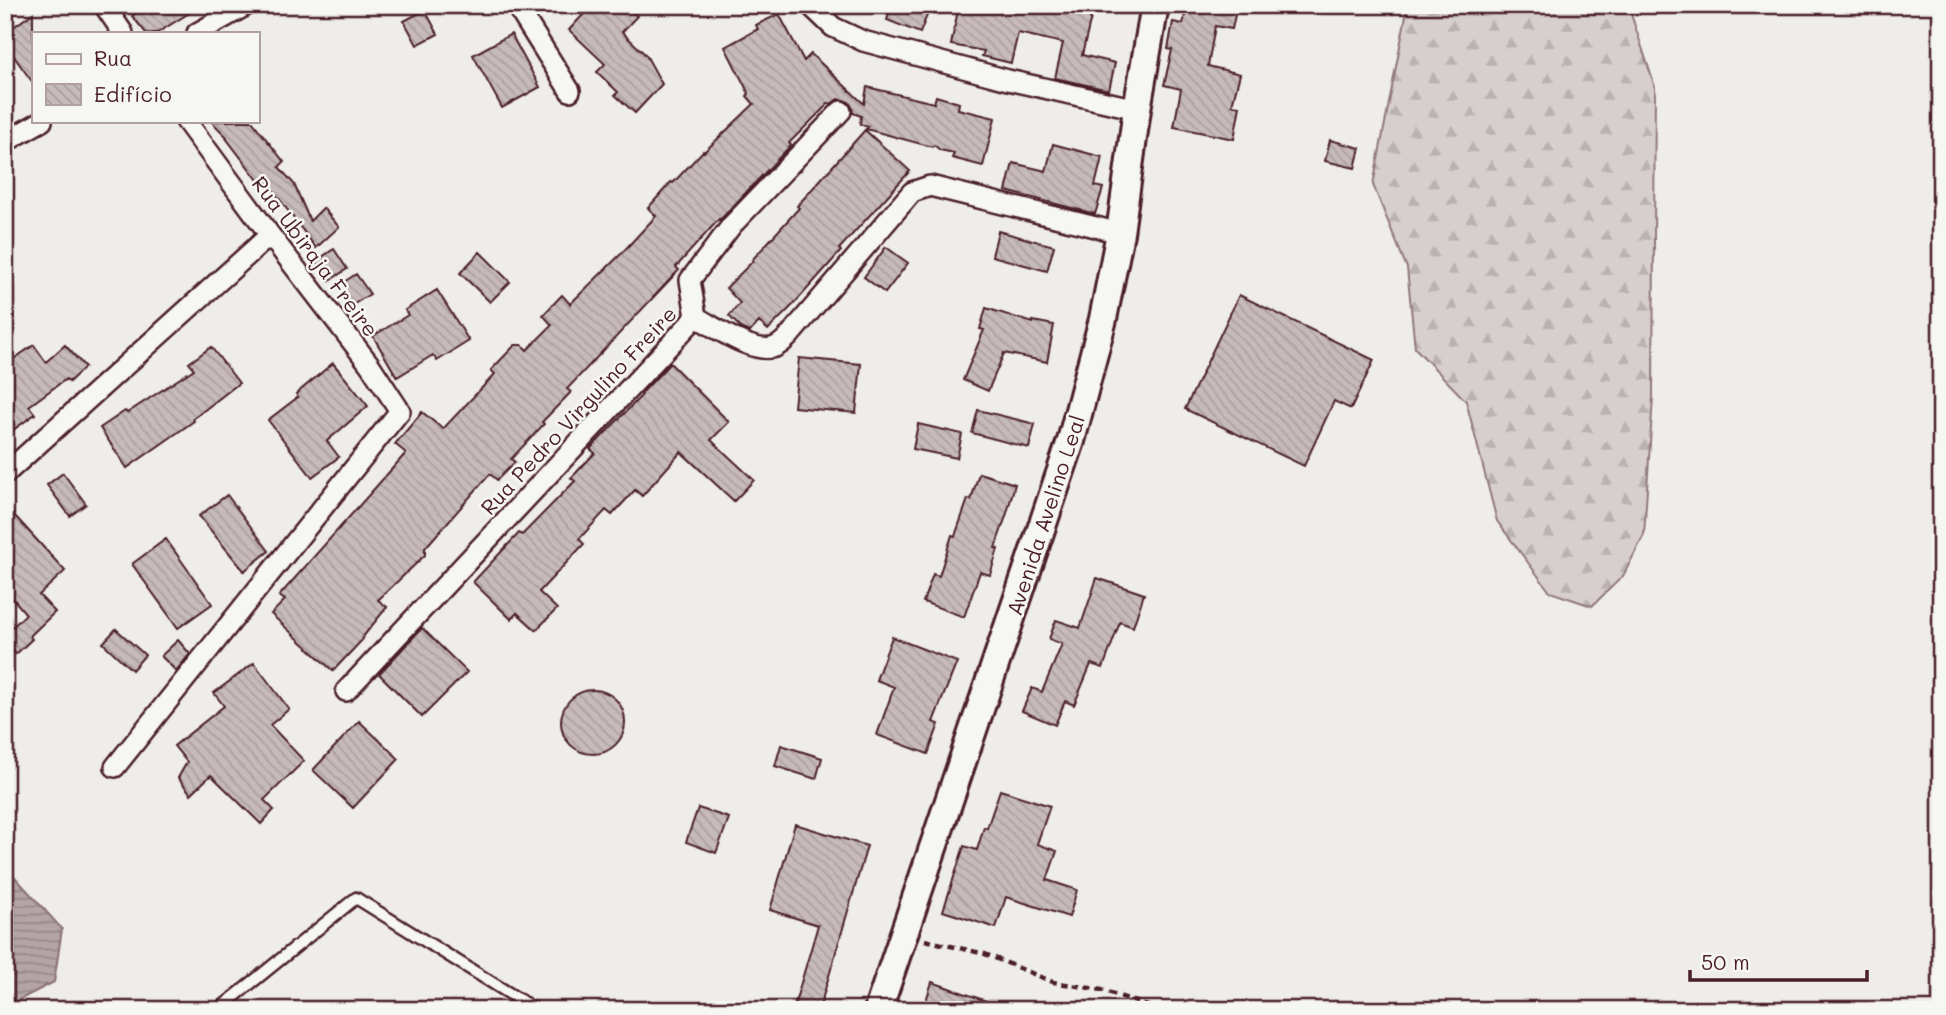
<svg xmlns="http://www.w3.org/2000/svg" width="1946" height="1015" font-family="Mali,sans-serif">
  <defs>
    <pattern id="forest-firs" width="22" height="20" patternUnits="userSpaceOnUse" patternTransform="scale(1.75)"><rect width="22" height="20" fill="#d7cfce"/><path d="M5 1l3.5 6h-7zM16 11l3.5 6h-7z" fill="#bab1b1"/></pattern>
    <pattern id="water-rules" width="6" height="5" patternUnits="userSpaceOnUse" patternTransform="scale(1.75)"><rect width="6" height="5" fill="#b4a4a5"/><path d="M0 2.5h6" fill="none" stroke="#948587"/></pattern>
    <pattern id="building-back-hatch" width="6" height="6" patternUnits="userSpaceOnUse" patternTransform="scale(1.75)"><rect width="6" height="6" fill="#c6babb"/><path d="M-1 5l2 2M0 0l6 6M5-1l2 2" fill="none" stroke="#ac9fa1"/></pattern>
  </defs>
  <rect width="100%" height="100%" fill="#efedea"/>
  <filter id="ink" filterUnits="userSpaceOnUse"><feTurbulence type="fractalNoise" baseFrequency=".0143" numOctaves="2"/><feDisplacementMap in="SourceGraphic" scale="14" xChannelSelector="R" yChannelSelector="G"/><feConvolveMatrix kernelMatrix="1 2 1 2 8 2 1 2 1" color-interpolation-filters="sRGB"/></filter>
  <g filter="url(#ink)">
    <path fill="url(#forest-firs)" stroke="#90777c" stroke-width="2" d="M1408 5H1628L1655 87 1653 397 1644 535 1623 576 1592 606 1550 592 1497 521 1466 401 1415 348 1407 268 1373 185Z"/>
    <path fill="url(#water-rules)" stroke="#8a6f74" stroke-width="2" d="M5 866 62 929 54 982 9 1005 5 1002Z"/>
    <path fill="url(#building-back-hatch)" stroke="#4a1f2b" stroke-width="2" d="M148 5H202L157 33H146L132 16Z
      M592 5H626L637 16 622 32 646 55 662 84 635 113 615 95 618 92 597 72 605 64 569 30Z
      M892 5H931L920 33 887 20Z
      M959 5H1094L1082 55 1115 63 1109 90 1055 78 1063 43 1018 33 1011 63 982 56 984 51 951 45Z
      M1187 5H1237L1232 29 1215 26 1208 66 1240 74 1232 105 1240 106 1234 139 1174 127 1181 89 1164 85 1172 50 1168 49 1173 22 1183 24Z
      M425 10 438 34 417 45 404 21Z
      M33 13V83L5 44V33Z
      M779 14 804 61 811 54 864 104 867 87 934 103 936 96 959 103 958 109 995 118 983 166 952 158 954 153 940 150 934 145 932 147 866 129 868 127 860 124 861 116 853 113 852 107 849 102 838 99 831 104 829 103 789 143 791 145 720 220 719 219 676 267 679 270 567 389 571 392 542 422 544 424 511 459 515 462 497 480 490 474 425 548V555L378 600 387 607 362 638 363 639 333 671 271 614 285 600 279 596 406 453 395 444 422 412 443 429 495 374 491 370 515 345H522L527 350 552 325 543 315 562 295 570 304 620 255 656 216 648 208 671 182 673 183 703 151 704 152 754 104 747 96 749 94 725 47 758 29 756 25Z
      M511 34 540 87 502 108 473 55Z
      M211 121H252L284 162 279 167 294 184 310 221 323 208 339 227 316 248 265 180 261 184 226 138 227 137Z
      M865 130 910 171 839 249 841 251 793 305 768 330 759 322 750 332 742 329 729 316 740 303 726 288 753 261 752 260 799 208 797 206Z
      M1330 140 1360 148 1355 168 1325 161Z
      M1053 144 1102 157 1095 186 1103 188 1095 214 1006 191 1013 163 1046 171Z
      M998 231 1054 246 1047 271 992 256Z
      M886 247 908 263 885 293 864 277Z
      M334 249 347 269 329 281 316 261Z
      M480 252 510 282 490 302 460 273Z
      M356 274 370 294 351 306 338 286Z
      M437 290 469 341 437 361 433 355 397 377 373 336 408 315 405 310Z
      M1239 295 1374 360 1351 409 1334 401 1304 466 1185 409Z
      M986 308 1033 323V321L1054 325 1047 362 1004 353 988 391 963 380 984 330 980 329Z
      M34 345 46 362 65 345 85 367 69 382 66 379 29 406 35 414 13 430 5 419V365Z
      M211 347 239 383 193 419 194 421 127 468 100 428 125 411 127 413 194 369 189 363Z
      M799 358 861 364 856 413 794 407Z
      M333 363 368 406 327 441 339 457 312 477 268 420 298 397 296 394Z
      M670 363 729 422 711 440 754 480 734 501 681 452 642 496 635 490 612 515 606 510 579 539 584 544 539 592 557 609 536 630 517 613 511 619 473 582 519 533 522 535 575 481 571 478 595 453 590 449 642 395 641 394Z
      M978 410 1035 424 1029 448 972 433Z
      M918 424 962 434 957 458 913 449Z
      M63 473 86 504 70 516 47 485Z
      M979 473 1015 484 1007 513 995 548 998 549 990 575 980 572 964 617 923 602 933 574 939 576 952 535 955 536 968 499 971 500Z
      M227 495 269 551 244 571 199 516Z
      M5 505 65 571 39 595 55 612 30 636 32 639 16 654 5 643V634L26 614 5 589Z
      M166 539 212 604 178 628 132 564Z
      M1097 578 1144 594 1133 627 1120 622 1103 668 1091 664 1074 705 1065 701 1055 725 1022 711 1032 688 1042 692 1062 644 1049 639 1056 620 1080 628Z
      M422 628 467 672 422 717 379 674Z
      M116 629 145 655 132 670 103 643Z
      M892 637 957 662 933 722 939 724 928 754 877 735 894 687 876 680Z
      M178 640 190 654 176 671 161 656Z
      M254 663 289 709 270 725 304 761 264 800 274 810 261 824 211 775 191 794 178 778 187 762 174 746 224 706 214 693Z
      M561 722a32 32 0 1 1 64 0a32 32 0 1 1-64 0Z
      M359 721 399 759 353 808 313 770Z
      M781 745 822 758 816 779 775 766Z
      M1000 790 1050 806 1037 844 1057 851 1047 880 1077 890 1069 917 1006 897 996 928 943 911 964 846 977 850 984 827 987 828Z
      M698 808 729 818 716 853 686 842Z
      M795 824 867 846 819 1010H793L818 925 770 910Z
      M932 982 1004 1007 1003 1010H923Z"/>
    <g fill="none" stroke-linecap="round" stroke-linejoin="round">
      <g stroke="#4a1f2b" stroke-width="15">
        <path id="lane" d="M218 1010 356 898 536 1010"/>
      </g>
      <g stroke="#4a1f2b" stroke-width="24">
        <path id="street" d="M104 5 123 33
          M516 5 570 91
          M810 5 833 27 863 41 1008 80 1137 109
          M197 33 247 5
          M5 142 42 121
          M696 317C715 327 754 355 775 347 780 345 785 340 789 336L912 192 930 186 1120 233
          M696 317 690 280 732 225 841 111
          M5 474 270 235
          M346 691 696 317
          M115 767 400 411 370 365 270 235 186 121"/>
      </g>
      <g stroke="#4a1f2b" stroke-width="32">
        <path id="secondary" d="M878 1010 1071 441 1103 319 1120 233 1137 109 1155 5"/>
      </g>
      <path stroke="#4a1f2b" stroke-width="4.5" stroke-dasharray="7 5" stroke-linecap="butt" d="M925 940 985 954 1053 982 1102 990 1159 1010"/>
      <use href="#lane" stroke="#f6f6f2" stroke-width="10"/>
      <use href="#street" stroke="#f6f6f2" stroke-width="19"/>
      <use href="#secondary" stroke="#f6f6f2" stroke-width="26"/>
    </g>
  </g>
  <g text-anchor="middle" dominant-baseline="central" stroke-width="5" stroke-linejoin="round" paint-order="stroke">
    <g font-size="21" fill="#4a1f2b" stroke="#f6f6f2">
      <text transform="translate(316 256) rotate(53)">Rua Ubiraja Freire</text>
      <text transform="translate(578 410) rotate(-47)">Rua Pedro Virgulino Freire</text>
      <text transform="translate(1045 515) rotate(-72)">Avenida Avelino Leal</text>
    </g>
  </g>
  <rect width="1946" height="1015" fill="none" stroke="#f6f6f2" stroke-width="28"/>
  <rect x="14" y="14" width="1918" height="987" fill="none" stroke="#4a1f2b" stroke-width="2.5" filter="url(#ink)"/>
  <rect x="32" y="32" width="228" height="91" fill="#f6f6f2" stroke="#b1a0a2" stroke-width="2"/>
  <rect x="46" y="54" width="35" height="10" fill="#f6f6f2" stroke="#b1a0a2" stroke-width="2"/>
  <text x="94" y="66" font-size="21" fill="#4a1f2b">Rua</text>
  <rect x="46" y="84" width="35" height="21" fill="url(#building-back-hatch)" stroke="#b1a0a2" stroke-width="2"/>
  <text x="94" y="102" font-size="21" fill="#4a1f2b">Edifício</text>
  <path d="M1690 970v10h177v-10" fill="none" stroke="#4a1f2b" stroke-width="3.5"/>
  <text x="1701" y="970" font-size="21" fill="#4a1f2b" stroke="#f6f6f2" stroke-width="5" paint-order="stroke">50 m</text>
</svg>
